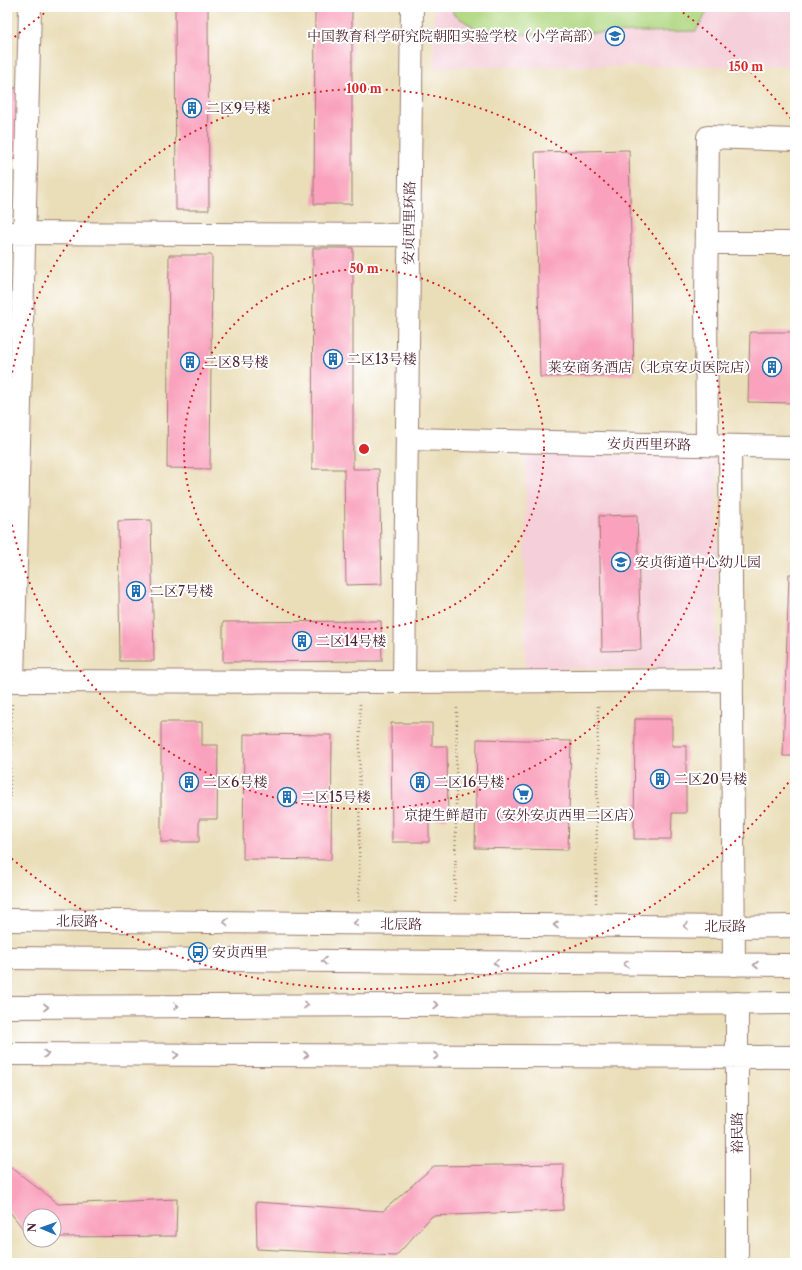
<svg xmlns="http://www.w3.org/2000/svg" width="802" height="1270" font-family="'Libre Caslon Text','Noto Serif SC',serif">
  <rect width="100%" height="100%" fill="#fff"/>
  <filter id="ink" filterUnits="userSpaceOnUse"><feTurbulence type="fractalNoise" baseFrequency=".025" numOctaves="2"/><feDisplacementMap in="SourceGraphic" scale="8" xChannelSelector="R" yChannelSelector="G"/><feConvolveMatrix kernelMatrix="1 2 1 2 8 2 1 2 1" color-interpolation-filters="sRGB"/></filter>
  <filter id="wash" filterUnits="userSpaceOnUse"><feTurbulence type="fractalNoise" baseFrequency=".012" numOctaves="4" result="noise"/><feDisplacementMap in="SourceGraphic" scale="16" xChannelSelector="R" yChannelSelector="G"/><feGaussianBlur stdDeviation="0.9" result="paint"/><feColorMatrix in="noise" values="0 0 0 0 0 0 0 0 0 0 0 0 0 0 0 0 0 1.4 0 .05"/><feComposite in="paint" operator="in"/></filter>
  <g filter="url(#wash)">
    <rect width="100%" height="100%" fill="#eadeb9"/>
    <path fill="#f5cfda" d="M434 7H795V66L434 67Z
      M526 455H717V668H525Z"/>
    <path fill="#b0d882" stroke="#7d7c56" d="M453 7H710L696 31 486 35 453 14Z"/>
    <g id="blocks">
      <path fill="#f9a1bd" d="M175 7H208L209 210H176Z
        M315 7H352V204H314Z
        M7 88H19V159H7Z
        M629 150 634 375 540 377 535 152Z
        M313 248H353V469H379L382 584 346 585 344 469H312Z
        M169 255H212L210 469 167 468Z
        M7 297H14L15 371H7Z
        M750 332H795V403L748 402Z
        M637 515 641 650 602 651 599 516Z
        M151 520 154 661H120L118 521Z
        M789 574H795V756H783Z
        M381 621 382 661 223 662V622Z
        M635 719H672V746H686V813H672L671 839H634Z
        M161 722H202V745H218L217 819H199V842H161Z
        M391 723H432V746H447L448 819H429V842H392Z
        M244 734 332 735 331 860 243 859Z
        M477 739 571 741 568 850 475 848Z
        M564 1164 563 1210 432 1216 396 1256 257 1249 256 1202 383 1211 434 1166Z
        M7 1167H11L58 1204 177 1199 176 1236 54 1237V1216H30V1238L7 1208Z"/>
    </g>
  </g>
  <g filter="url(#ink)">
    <use href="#blocks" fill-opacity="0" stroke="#9a7e72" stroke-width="1"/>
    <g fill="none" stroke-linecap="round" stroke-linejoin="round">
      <g stroke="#9a7e72" stroke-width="24">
        <path id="minor" d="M7 233 409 235
          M707 243H795
          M407 439 795 447
          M707 445 706 302 708 137 795 140
          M730 446 734 965
          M7 681 404 682 732 680
          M13 681 30 7
          M404 682 412 7
          M7 920 734 927 795 926
          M737 1003V1263
          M7 1054 795 1057"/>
      </g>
      <g stroke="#9a7e72" stroke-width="24">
        <path id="major" d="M7 958 795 965
          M7 1007 795 1003"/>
      </g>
      <path stroke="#9a7e72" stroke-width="2.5" stroke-dasharray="1 3" stroke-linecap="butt" d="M7 893 12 703
        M359 901 360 704
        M455 901 457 705
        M596 903 598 704"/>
      <use href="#minor" stroke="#fff" stroke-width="22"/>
      <use href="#major" stroke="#fff" stroke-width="22"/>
    </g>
    <defs><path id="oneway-chevron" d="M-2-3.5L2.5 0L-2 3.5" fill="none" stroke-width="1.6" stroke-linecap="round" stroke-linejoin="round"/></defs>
    <g stroke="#ae9aa0">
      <use href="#oneway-chevron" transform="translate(226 922) rotate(-179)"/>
      <use href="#oneway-chevron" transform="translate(356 923) rotate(-179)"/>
      <use href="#oneway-chevron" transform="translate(556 925) rotate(-180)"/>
      <use href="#oneway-chevron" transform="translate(686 926) rotate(-180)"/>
      <use href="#oneway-chevron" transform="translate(324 961) rotate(-179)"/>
      <use href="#oneway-chevron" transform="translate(496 963) rotate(-179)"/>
      <use href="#oneway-chevron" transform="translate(626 964) rotate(-179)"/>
      <use href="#oneway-chevron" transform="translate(756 965) rotate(180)"/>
      <use href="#oneway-chevron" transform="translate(306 1005)"/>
      <use href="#oneway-chevron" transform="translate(436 1005)"/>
      <use href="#oneway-chevron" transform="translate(176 1006)"/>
      <use href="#oneway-chevron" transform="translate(46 1007)"/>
      <use href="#oneway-chevron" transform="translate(46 1054)"/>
      <use href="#oneway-chevron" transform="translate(176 1055)"/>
      <use href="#oneway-chevron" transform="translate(306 1055)"/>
      <use href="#oneway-chevron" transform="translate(436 1056)"/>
    </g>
  </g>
  <g fill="none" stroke="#d62828" stroke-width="2" stroke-dasharray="2 4">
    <circle cx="364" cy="449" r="180"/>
    <path d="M7 402A360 360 0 1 1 7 496"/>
    <path d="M792 778A540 540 0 0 1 10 857M10 41A540 540 0 0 1 50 9M678 9A540 540 0 0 1 792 120"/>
  </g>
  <defs>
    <g id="school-ring" transform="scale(1)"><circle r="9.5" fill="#fff" stroke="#1f6fb2" stroke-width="1.5"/><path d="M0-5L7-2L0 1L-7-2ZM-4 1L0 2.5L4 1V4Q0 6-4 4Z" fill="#1f6fb2"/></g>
    <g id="building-ring" transform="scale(1)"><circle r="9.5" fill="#fff" stroke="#1f6fb2" stroke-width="1.5"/><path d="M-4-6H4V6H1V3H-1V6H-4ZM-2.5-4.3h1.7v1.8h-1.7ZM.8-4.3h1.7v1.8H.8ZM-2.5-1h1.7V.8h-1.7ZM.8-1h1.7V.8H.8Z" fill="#1f6fb2"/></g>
    <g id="supermarket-ring" transform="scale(1)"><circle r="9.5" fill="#fff" stroke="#1f6fb2" stroke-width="1.5"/><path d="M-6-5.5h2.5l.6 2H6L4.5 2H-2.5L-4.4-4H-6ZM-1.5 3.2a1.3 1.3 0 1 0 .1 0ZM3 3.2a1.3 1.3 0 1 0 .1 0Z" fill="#1f6fb2"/></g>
    <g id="bus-ring" transform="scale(1)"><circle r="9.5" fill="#fff" stroke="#1f6fb2" stroke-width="1.5"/><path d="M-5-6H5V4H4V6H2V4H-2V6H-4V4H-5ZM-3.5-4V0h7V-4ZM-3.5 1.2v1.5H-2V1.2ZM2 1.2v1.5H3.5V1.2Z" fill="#1f6fb2"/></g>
  </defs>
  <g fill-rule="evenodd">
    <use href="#school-ring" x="615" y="36"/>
    <use href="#building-ring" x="192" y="108"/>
    <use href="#building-ring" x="333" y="359"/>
    <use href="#building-ring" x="190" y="362"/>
    <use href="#building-ring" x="772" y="367"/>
    <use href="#school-ring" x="621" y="562"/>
    <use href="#building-ring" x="136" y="591"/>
    <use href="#building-ring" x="302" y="641"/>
    <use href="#building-ring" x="660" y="779"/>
    <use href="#building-ring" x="189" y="782"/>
    <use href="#building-ring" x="420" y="782"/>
    <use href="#supermarket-ring" x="523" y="794"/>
    <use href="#building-ring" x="287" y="797"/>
    <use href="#bus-ring" x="198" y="952"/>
  </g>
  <g text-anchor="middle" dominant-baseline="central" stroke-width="4" stroke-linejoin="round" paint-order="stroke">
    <g font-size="14" fill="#4a1f2b" stroke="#fff" text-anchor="start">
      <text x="601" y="36" text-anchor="end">中国教育科学研究院朝阳实验学校（小学高部）</text>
      <text x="206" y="108">二区9号楼</text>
      <text x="347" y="359">二区13号楼</text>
      <text x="204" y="362">二区8号楼</text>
      <text x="758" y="367" text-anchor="end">莱安商务酒店（北京安贞医院店）</text>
      <text x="635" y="562">安贞街道中心幼儿园</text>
      <text x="150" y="591">二区7号楼</text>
      <text x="316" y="641">二区14号楼</text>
      <text x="674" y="779">二区20号楼</text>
      <text x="203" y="782">二区6号楼</text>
      <text x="434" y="782">二区16号楼</text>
      <text x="301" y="797">二区15号楼</text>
      <text x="523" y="815" text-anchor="middle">京捷生鲜超市（安外安贞西里二区店）</text>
      <text x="212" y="952">安贞西里</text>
    </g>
    <g font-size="14" fill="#4a1f2b" stroke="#fff">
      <text transform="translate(409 223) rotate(-89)">安贞西里环路</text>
      <text transform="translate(649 444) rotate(1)">安贞西里环路</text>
      <text transform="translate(77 921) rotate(1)">北辰路</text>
      <text transform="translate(401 924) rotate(1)">北辰路</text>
      <text x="725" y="926">北辰路</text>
      <text transform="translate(737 1133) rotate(-90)">裕民路</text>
    </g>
  </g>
  <circle cx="364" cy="449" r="6" fill="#d62828" stroke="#fff" stroke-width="2"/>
  <g font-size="12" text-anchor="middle" font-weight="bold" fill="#d62828" stroke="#fff" stroke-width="4" stroke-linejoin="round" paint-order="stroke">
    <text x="746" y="71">150 m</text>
    <text x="364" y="93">100 m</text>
    <text x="364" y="273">50 m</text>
  </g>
  <rect width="802" height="1270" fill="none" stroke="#fff" stroke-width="24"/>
  <g transform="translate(42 1228) rotate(272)"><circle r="19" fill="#ffffff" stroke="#b7a5aa"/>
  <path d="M0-3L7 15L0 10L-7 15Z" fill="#1f6fb2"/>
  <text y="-6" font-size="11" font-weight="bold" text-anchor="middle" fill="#4a1f2b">N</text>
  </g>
</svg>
